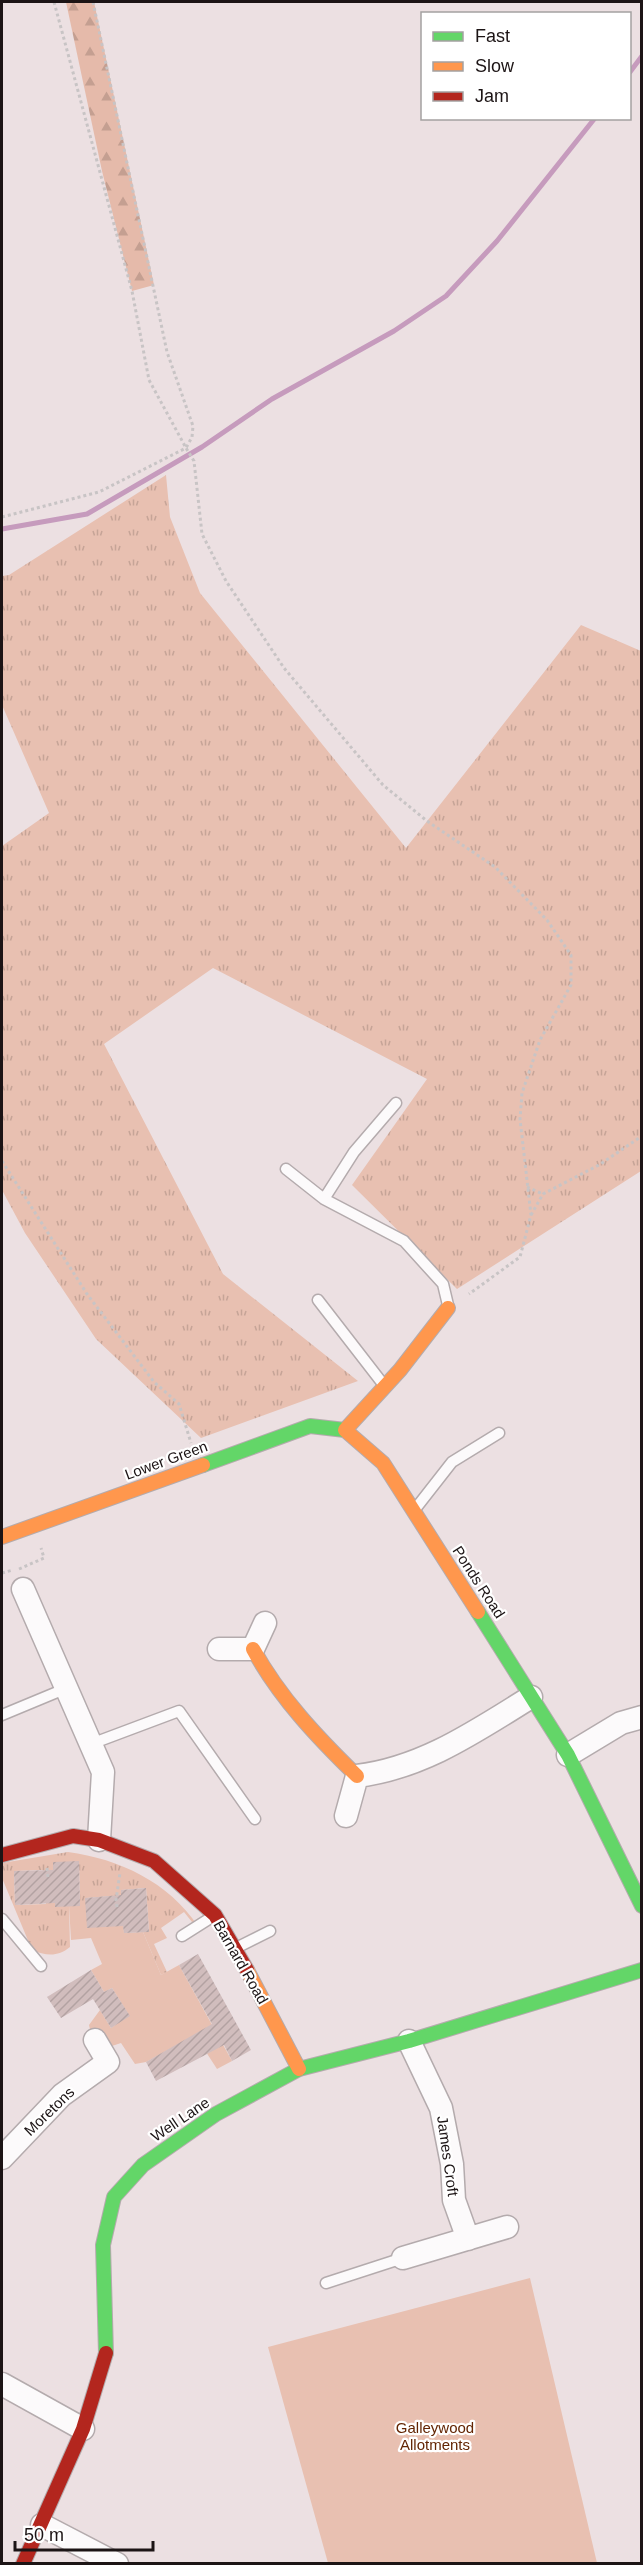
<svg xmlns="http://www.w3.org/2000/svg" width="643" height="2565" font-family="Helvetica,sans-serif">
  <defs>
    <pattern id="grass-tufts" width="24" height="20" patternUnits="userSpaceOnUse" patternTransform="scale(1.5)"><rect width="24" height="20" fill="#e8c0b1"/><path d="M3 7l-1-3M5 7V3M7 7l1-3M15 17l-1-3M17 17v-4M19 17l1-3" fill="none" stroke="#c6a497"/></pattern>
    <pattern id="forest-firs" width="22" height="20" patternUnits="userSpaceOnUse" patternTransform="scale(1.5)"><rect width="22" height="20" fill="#e5baaa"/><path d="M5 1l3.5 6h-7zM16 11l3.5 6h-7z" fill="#c49f91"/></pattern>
    <pattern id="building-hatch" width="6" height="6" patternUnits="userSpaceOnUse" patternTransform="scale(1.5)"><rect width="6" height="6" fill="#d1bdbd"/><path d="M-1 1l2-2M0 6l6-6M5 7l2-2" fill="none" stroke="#b3a2a2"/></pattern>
  </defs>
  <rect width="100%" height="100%" fill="#ece0e2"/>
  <path fill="url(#grass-tufts)" d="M166 475 170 517 200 593 406 848 581 625 641 651V1171L457 1289 352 1185 427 1079 213 968 104 1044 223 1274 358 1381 201 1438 96 1339 25 1233 2 1190V846L49 813 2 705V576L9 575Z
    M68 1852C120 1859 168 1882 198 1926L196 1927 184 1912 161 1928 167 1938 154 1944 167 1972 161 1975 143 1932 149 1931 146 1888 121 1890 122 1907 112 1896 86 1898V1906H80L79 1862 54 1878 42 1870 14 1871 15 1905 46 1904V1892L69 1906 70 1947C58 1957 46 1956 32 1950L2 1878V1863Z"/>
  <path fill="url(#forest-firs)" d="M66 2H94L154 285 132 291 102 171Z"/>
  <path fill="#e8c0b1" d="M69 1906H86L123 1919 124 1933 143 1932 161 1975 179 1965 232 2061 217 2069 195 2035 146 2062 135 2064 121 2043 109 2047 91 2034 89 2025 100 2010 111 2028 129 2015 112 1988 104 1992 91 1970 102 1964 91 1938 71 1940Z
    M530 2278 597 2563H328L268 2347Z"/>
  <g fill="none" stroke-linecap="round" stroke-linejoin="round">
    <path stroke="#c69bbd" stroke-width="5" d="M630 72 642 56
      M2 529 87 514 202 447 272 399 394 331 446 296 497 241 595 118"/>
  </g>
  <path fill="url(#building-hatch)" d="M79 1861 80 1906 55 1907V1903L15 1905 14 1871 53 1870V1862Z
    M146 1888 149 1932 124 1933 123 1926 87 1928 85 1898 121 1895V1890Z
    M198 1954 251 2050 232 2061 224 2045 156 2081 146 2062 212 2024 179 1965Z
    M91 1970 104 1992 112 1988 130 2016 111 2028 93 1999 61 2018 47 1997Z"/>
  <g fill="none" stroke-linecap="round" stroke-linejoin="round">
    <g stroke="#b4abad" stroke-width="13">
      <path id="lane" d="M396 1103 354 1152 324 1199 404 1241 443 1284 448 1305
        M286 1169 324 1199
        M318 1300 383 1384
        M416 1508 452 1462 499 1433
        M2 1715 67 1688
        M91 1744 179 1711 255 1819
        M2 1919 41 1966
        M182 1936 212 1917
        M238 1947 270 1931
        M326 2283 403 2258"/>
    </g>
    <g stroke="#b4abad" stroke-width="25">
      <path id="street" d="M23 1589 103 1772 99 1840
        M219 1649H253L265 1623
        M568 1755 621 1723 642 1717
        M346 1816 357 1776C423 1768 476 1731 531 1697
        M409 2041 441 2108 452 2164 454 2200 468 2239
        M2 2158 62 2095 108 2062 95 2040
        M403 2258 507 2227
        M2 2384 83 2429
        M42 2525 117 2564"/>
    </g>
    <g stroke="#b4abad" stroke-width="16">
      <path id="fast" d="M203 1465 310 1426 345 1430
        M478 1612 568 1755 642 1906
        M106 2353 103 2245 114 2197 143 2165 216 2114 299 2069 409 2041 642 1970"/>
    </g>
    <g stroke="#b4abad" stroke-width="16">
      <path id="slow" d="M448 1308 400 1370 345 1430 383 1463 478 1612
        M2 1537 203 1465
        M253 1649C280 1698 317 1737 357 1776
        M247 1970 299 2069"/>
    </g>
    <g stroke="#b4abad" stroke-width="16">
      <path id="jam" d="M2 1855 73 1836 99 1840 154 1861 215 1915 247 1970
        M23 2564 83 2429 106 2353"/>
    </g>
    <path stroke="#c8c4c5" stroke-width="3" stroke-dasharray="3 3" stroke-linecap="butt" d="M54 2 132 291 149 380 186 448
      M93 2 167 352 193 426 192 437 186 448
      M2 517 99 492 186 448 194 461 202 534 226 581 284 668 383 785 427 821 495 867 547 920 571 955V985L540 1040 522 1093 520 1119 531 1215 520 1257 469 1294
      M2 1161 87 1294 154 1382 179 1404 191 1443
      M527 1187 543 1194
      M531 1215 543 1194 599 1165 642 1136
      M19 1569 44 1558 41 1548
      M2 1573 13 1570
      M47 1868 48 1878
      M117 1907 116 1900 120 1873"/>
    <use href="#lane" stroke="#fcfafb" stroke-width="10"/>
    <use href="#street" stroke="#fcfafb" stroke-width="22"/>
    <use href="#fast" stroke="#63d668" stroke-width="14"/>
    <use href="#slow" stroke="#ff974d" stroke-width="14"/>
    <use href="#jam" stroke="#b3261e" stroke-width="14"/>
  </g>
  <g text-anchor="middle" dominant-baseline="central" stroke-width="4.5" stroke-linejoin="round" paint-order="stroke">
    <g font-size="15" fill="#1c1415" stroke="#fff">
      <text transform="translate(166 1460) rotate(-20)">Lower Green</text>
      <text transform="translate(479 1582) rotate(57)">Ponds Road</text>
      <text transform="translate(241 1962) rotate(60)">Barnard Road</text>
      <text transform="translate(49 2111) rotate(-44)">Moretons</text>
      <text transform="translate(180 2119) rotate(-34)">Well Lane</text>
      <text transform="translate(448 2156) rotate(82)">James Croft</text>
    </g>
    <g font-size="15" fill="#632503" stroke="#fff">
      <text x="435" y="2427">Galleywood<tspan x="435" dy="17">Allotments</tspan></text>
    </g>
  </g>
  <rect width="643" height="2565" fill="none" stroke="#1c1415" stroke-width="6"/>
  <rect x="421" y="12" width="210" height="108" fill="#ffffff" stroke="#a4a1a1" stroke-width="1.5"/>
  <rect x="433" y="32" width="30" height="9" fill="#63d668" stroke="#a4a1a1" stroke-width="1.5"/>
  <text x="475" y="42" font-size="18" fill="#1c1415">Fast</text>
  <rect x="433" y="62" width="30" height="9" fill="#ff974d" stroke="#a4a1a1" stroke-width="1.5"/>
  <text x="475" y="72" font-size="18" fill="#1c1415">Slow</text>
  <rect x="433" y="92" width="30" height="9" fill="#b3261e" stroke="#a4a1a1" stroke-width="1.5"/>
  <text x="475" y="102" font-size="18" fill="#1c1415">Jam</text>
  <path d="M15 2541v9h138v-9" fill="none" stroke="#1c1415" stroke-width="3"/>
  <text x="24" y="2541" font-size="18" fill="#1c1415" stroke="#ffffff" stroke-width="4.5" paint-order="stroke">50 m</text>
</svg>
